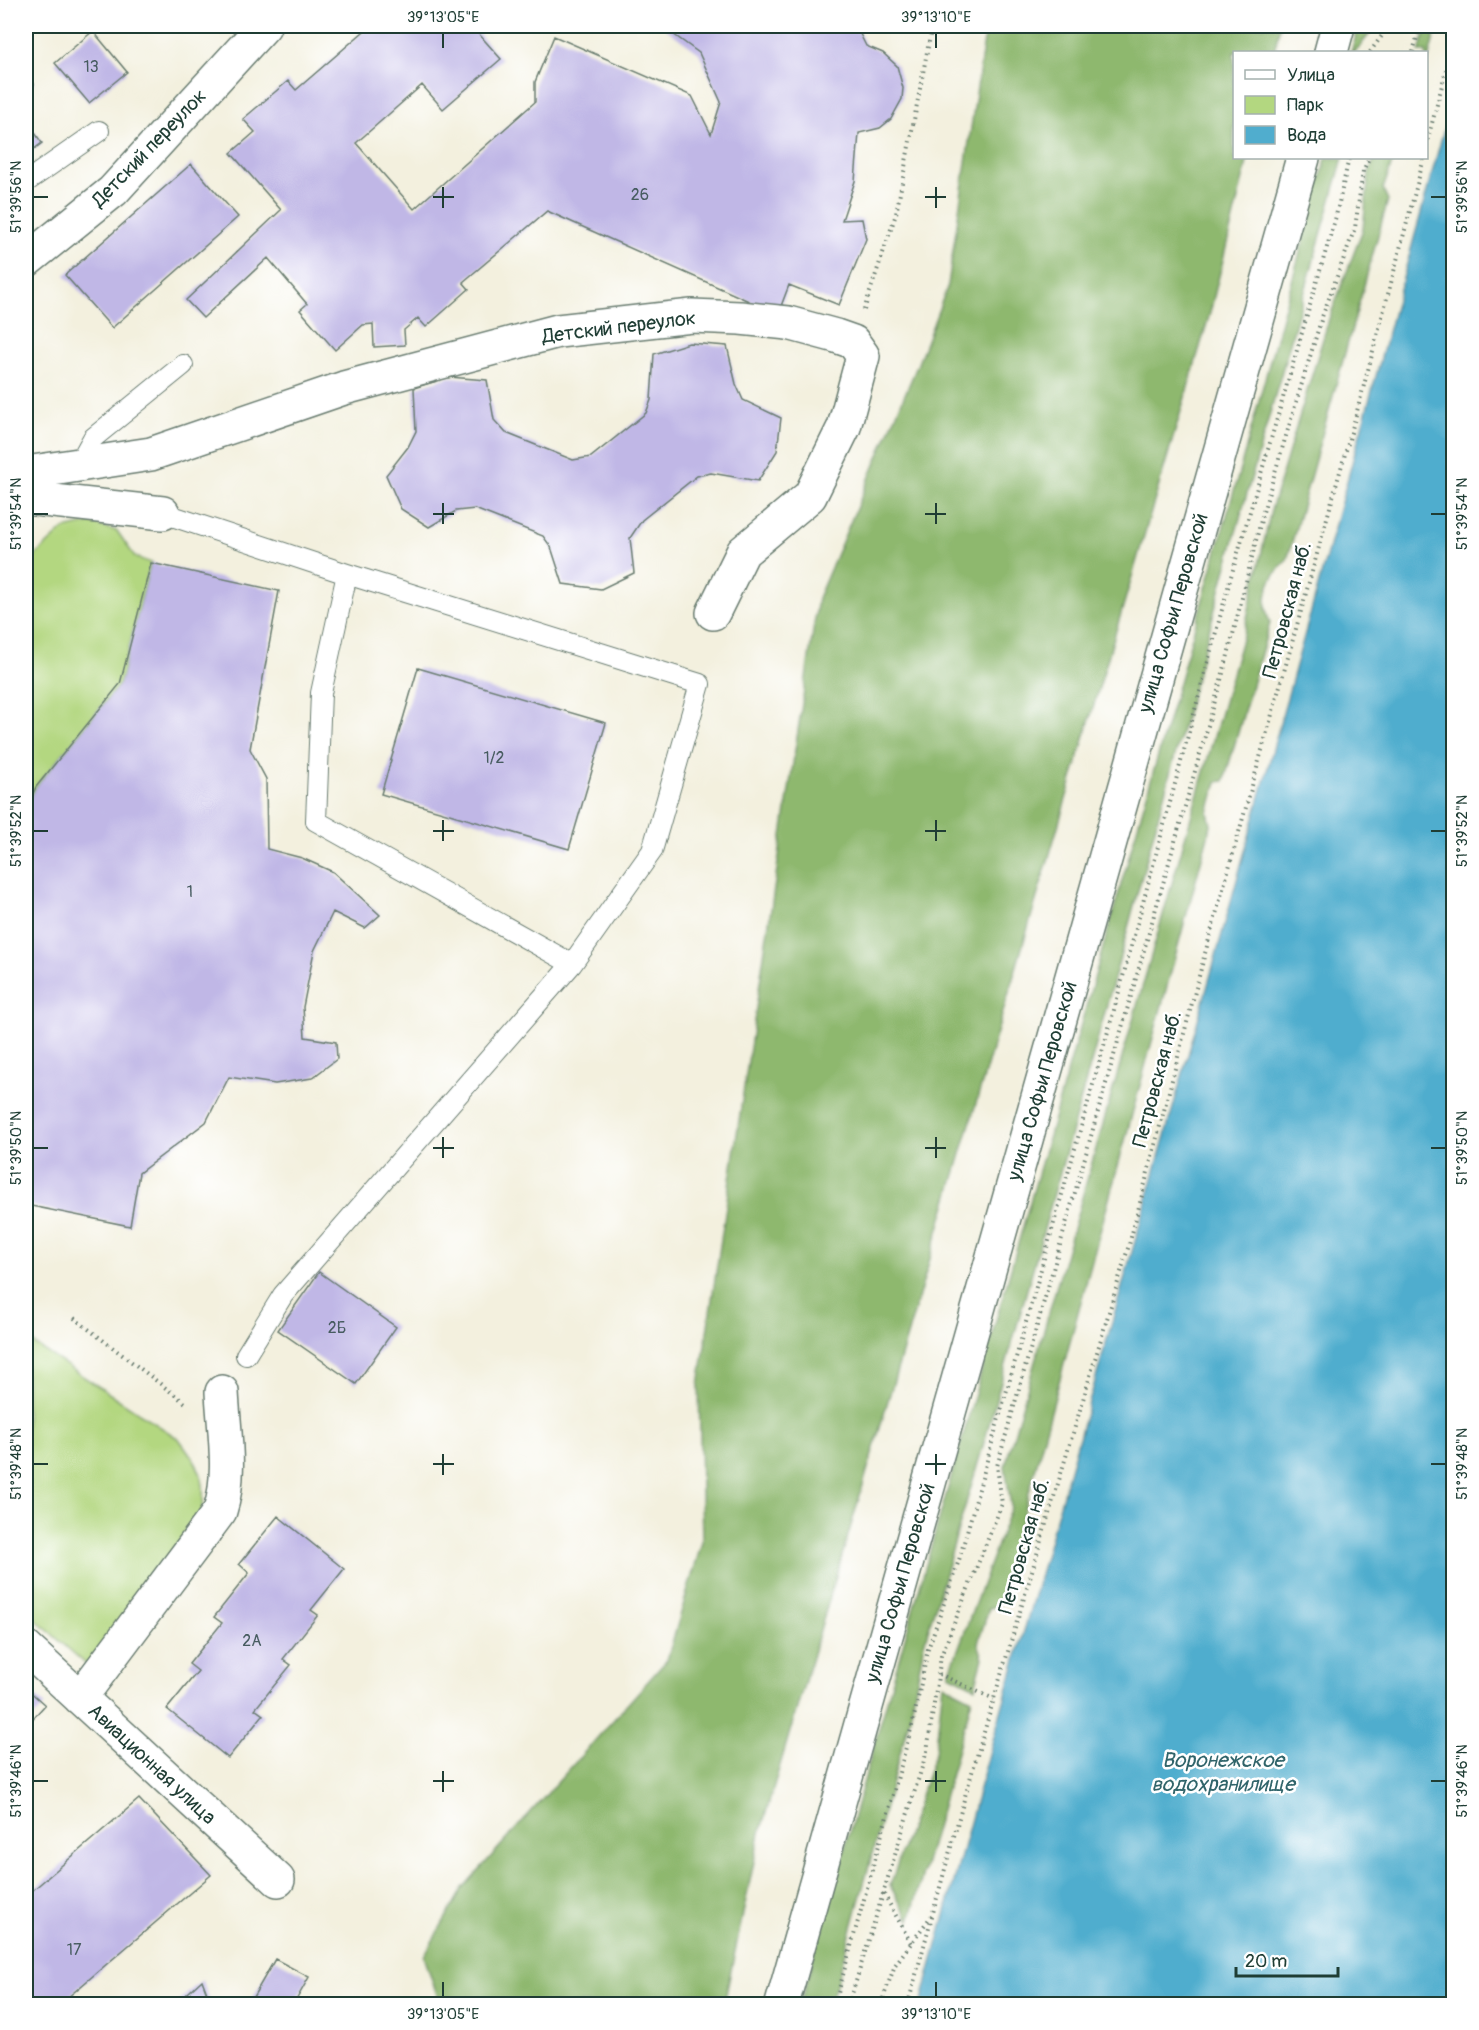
<svg xmlns="http://www.w3.org/2000/svg" width="1479" height="2030" font-family="Pangolin,sans-serif">
  <rect width="100%" height="100%" fill="#fff"/>
  <filter id="ink" filterUnits="userSpaceOnUse"><feTurbulence type="fractalNoise" baseFrequency=".0167" numOctaves="2"/><feDisplacementMap in="SourceGraphic" scale="12" xChannelSelector="R" yChannelSelector="G"/><feConvolveMatrix kernelMatrix="1 2 1 2 8 2 1 2 1" color-interpolation-filters="sRGB"/></filter>
  <filter id="wash" filterUnits="userSpaceOnUse"><feTurbulence type="fractalNoise" baseFrequency=".008" numOctaves="4" result="noise"/><feDisplacementMap in="SourceGraphic" scale="24" xChannelSelector="R" yChannelSelector="G"/><feGaussianBlur stdDeviation="1.35" result="paint"/><feColorMatrix in="noise" values="0 0 0 0 0 0 0 0 0 0 0 0 0 0 0 0 0 1.4 0 .05"/><feComposite in="paint" operator="in"/></filter>
  <g filter="url(#wash)">
    <rect width="100%" height="100%" fill="#f3f0de"/>
    <path fill="#b3d780" stroke="#698a5a" stroke-width="1.5" d="M90 523 117 531 135 557 151 563 120 684 36 787 26 809V564L64 529Z
      M26 1332 35 1345 179 1439C200 1466 208 1480 201 1514L89 1667 26 1611Z"/>
    <path fill="#8eb86e" stroke="#567a51" stroke-width="1.5" d="M986 26H1280L1274 52H1234V158H1248L1210 313 760 1833 724 2004H440L424 1956 463 1888 667 1660 702 1542 699 1385 818 598 917 366 948 285Z
      M1359 26H1376L1355 52H1351Z
      M1427 26H1437L1427 64 1426 52H1419Z
      M1326 158H1343L1234 539 1096 1045 981 1453 924 1644 910 1717 836 1985 829 2004H800L1237 480Z
      M1375 158H1394L1383 189 1388 200 1287 560C1269 577 1260 599 1270 623L1224 781 1217 782 1208 812 1211 825 998 1606 989 1608 978 1643 983 1658 975 1687 949 1674 1011 1507 1005 1466 1244 632 1271 510 1329 319 1363 229 1369 172Z
      M943 1684 972 1699 910 1920 890 1886 935 1753Z"/>
    <path fill="#50adce" stroke="#387581" stroke-width="1.5" d="M1453 97V2004H921L979 1789 1207 988Z"/>
    <g id="blocks">
      <path fill="#c0b7e6" d="M370 26H487L478 33 501 59 443 109 422 85 356 143 414 209 535 102V82L554 36 692 96 711 134 721 102 699 53 662 26H856L866 46 883 53 897 66 903 88 902 99 891 119 880 128 859 133 855 181 842 220 862 219 866 239 839 305 789 285 778 314 547 211 463 282 469 289 426 327 418 318 404 330 405 345 374 347 373 324 363 325 335 350 300 310 307 304 268 258 203 318 186 300 281 210 231 153 255 132 243 119 288 81 296 90Z
        M93 31 127 72 89 103 55 63Z
        M26 72 34 84 26 89Z
        M26 120 42 143 26 155Z
        M191 164 238 217 112 328 65 275Z
        M689 343 727 346 736 384 743 400 781 418 777 451 758 481 711 473 697 476 642 520 630 538 634 573 601 589 563 584 551 547 543 536 475 509 456 511 429 527 401 509 386 475 408 447 416 431 414 388 449 377 487 380 494 420 506 433 573 460 591 457 646 413 651 400 654 354Z
        M151 563 279 591 250 749 266 779 267 849 302 858 333 872 380 915 365 928 333 912 314 951 303 1007 305 1037 336 1042 337 1059 312 1078 275 1084 229 1077 206 1122 139 1173 130 1226 26 1205V809L36 787 120 684Z
        M418 668 606 723 569 849 381 794Z
        M319 1272 396 1327 356 1384 278 1330Z
        M278 1516 344 1569 311 1610 318 1615 283 1659 291 1665 255 1709 263 1715 228 1758 167 1709 198 1671 189 1664 222 1623 214 1617 249 1573 239 1564Z
        M26 1688 45 1705 26 1726Z
        M139 1799 211 1875 60 2004H26V1896Z
        M275 1959 309 1977 294 2004H249Z
        M202 1980 211 2004H176Z"/>
    </g>
  </g>
  <g filter="url(#ink)">
    <use href="#blocks" fill-opacity="0" stroke="#697c70" stroke-width="1.5"/>
    <g fill="none" stroke-linecap="round" stroke-linejoin="round">
      <g stroke="#697c70" stroke-width="22">
        <path id="lane" d="M26 182 99 131
          M78 465 93 438 183 365
          M163 513 347 574 700 684 652 851 572 964 283 1295 246 1355
          M347 574 321 693 316 821 572 964"/>
      </g>
      <g stroke="#697c70" stroke-width="36">
        <path id="street" d="M26 261 113 191 264 26
          M26 473 151 454 344 388 558 331 692 316 740 318 788 323 836 336 853 342 863 356 844 427 810 496 743 552 713 613
          M26 498 163 513
          M26 1648 278 1880
          M80 1698 220 1511C232 1474 224 1431 222 1392"/>
      </g>
      <g stroke="#697c70" stroke-width="36">
        <path id="secondary" d="M1331 52 1338 26
          M782 2004 1303 158"/>
      </g>
      <path stroke="#697c70" stroke-width="4" stroke-dasharray="1.5 4.5" stroke-linecap="butt" d="M1370 52 1389 26
        M1413 52 1420 26
        M1426 146 1454 40
        M864 310 896 214 932 26
        M74 1318 188 1405
        M939 1674 994 1699
        M884 1894 911 1943
        M835 2004 913 1722 928 1649 959 1560 1114 1010 1230 580 1336 216 1349 158
        M849 2004 927 1751 941 1656 1002 1504 997 1466 1227 659 1263 512 1322 317 1355 228 1363 171 1369 158
        M881 2004 895 1965 932 1915
        M908 2004 965 1796 1129 1245 1204 957 1359 404 1424 158"/>
      <use href="#lane" stroke="#fff" stroke-width="20"/>
      <use href="#street" stroke="#fff" stroke-width="33"/>
      <use href="#secondary" stroke="#fff" stroke-width="33"/>
    </g>
  </g>
  <path fill="none" stroke="#1f3d34" stroke-width="2" d="M443 33V48M936 33V48M443 187V208M936 187V208M33 197H48M433 197H454M925 197H946M1431 197H1446M443 503V524M936 503V524M33 514H48M433 514H454M925 514H946M1431 514H1446M443 820V841M936 820V841M33 831H48M433 831H454M925 831H946M1431 831H1446M443 1137V1158M936 1137V1158M33 1148H48M433 1148H454M925 1148H946M1431 1148H1446M443 1454V1475M936 1454V1475M33 1464H48M433 1464H454M925 1464H946M1431 1464H1446M443 1771V1792M936 1771V1792M33 1781H48M433 1781H454M925 1781H946M1431 1781H1446M443 1982V1997M936 1982V1997"/>
  <g text-anchor="middle" dominant-baseline="central" stroke-width="5" stroke-linejoin="round" paint-order="stroke">
    <g font-size="16" fill="#475c60">
      <text x="91" y="67">13</text>
      <text x="640" y="195">26</text>
      <text x="494" y="758">1/2</text>
      <text x="190" y="892">1</text>
      <text x="337" y="1328">2Б</text>
      <text x="252" y="1641">2А</text>
      <text x="74" y="1950">17</text>
    </g>
    <g font-size="20" fill="#1f3d34" stroke="#fff">
      <text transform="translate(149 148) rotate(-46)">Детский переулок</text>
      <text transform="translate(619 327) rotate(-7)">Детский переулок</text>
      <text transform="translate(1287 610) rotate(-75)">Петровская наб.</text>
      <text transform="translate(1173 613) rotate(-74)">улица Софьи Перовской</text>
      <text transform="translate(1157 1079) rotate(-75)">Петровская наб.</text>
      <text transform="translate(1042 1081) rotate(-74)">улица Софьи Перовской</text>
      <text transform="translate(1024 1546) rotate(-74)">Петровская наб.</text>
      <text transform="translate(900 1583) rotate(-74)">улица Софьи Перовской</text>
      <text transform="translate(152 1764) rotate(43)">Авиационная улица</text>
    </g>
    <g font-size="21" font-style="italic" fill="#30646a" stroke="#fff">
      <text x="1223" y="1760">Воронежское<tspan x="1223" dy="24">водохранилище</tspan></text>
    </g>
  </g>
  <rect width="1479" height="2030" fill="none" stroke="#fff" stroke-width="66"/>
  <rect x="1233" y="51" width="195" height="108" fill="#ffffff" stroke="#a5b1ae" stroke-width="1.5"/>
  <rect x="1245" y="70" width="30" height="9" fill="#ffffff" stroke="#a5b1ae" stroke-width="1.5"/>
  <text x="1287" y="81" font-size="18" fill="#1f3d34">Улица</text>
  <rect x="1245" y="96" width="30" height="18" fill="#b3d780" stroke="#a5b1ae" stroke-width="1.5"/>
  <text x="1287" y="111" font-size="18" fill="#1f3d34">Парк</text>
  <rect x="1245" y="126" width="30" height="18" fill="#50adce" stroke="#a5b1ae" stroke-width="1.5"/>
  <text x="1287" y="141" font-size="18" fill="#1f3d34">Вода</text>
  <path d="M1236 1967v9h102v-9" fill="none" stroke="#1f3d34" stroke-width="3"/>
  <text x="1245" y="1967" font-size="18" fill="#1f3d34" stroke="#ffffff" stroke-width="4.5" paint-order="stroke">20 m</text>
  <rect x="33" y="33" width="1413" height="1964" fill="none" stroke="#1f3d34" stroke-width="2"/>
  <g font-size="15" text-anchor="middle" fill="#1f3d34">
    <text x="443" y="22">39°13'05"E</text>
    <text x="936" y="22">39°13'10"E</text>
    <text transform="translate(16 197) rotate(-90)" y="5">51°39'56"N</text>
    <text transform="translate(1462 197) rotate(-90)" y="5">51°39'56"N</text>
    <text transform="translate(16 514) rotate(-90)" y="5">51°39'54"N</text>
    <text transform="translate(1462 514) rotate(-90)" y="5">51°39'54"N</text>
    <text transform="translate(16 831) rotate(-90)" y="5">51°39'52"N</text>
    <text transform="translate(1462 831) rotate(-90)" y="5">51°39'52"N</text>
    <text transform="translate(16 1148) rotate(-90)" y="5">51°39'50"N</text>
    <text transform="translate(1462 1148) rotate(-90)" y="5">51°39'50"N</text>
    <text transform="translate(16 1464) rotate(-90)" y="5">51°39'48"N</text>
    <text transform="translate(1462 1464) rotate(-90)" y="5">51°39'48"N</text>
    <text transform="translate(16 1781) rotate(-90)" y="5">51°39'46"N</text>
    <text transform="translate(1462 1781) rotate(-90)" y="5">51°39'46"N</text>
    <text x="443" y="2019">39°13'05"E</text>
    <text x="936" y="2019">39°13'10"E</text>
  </g>
</svg>
